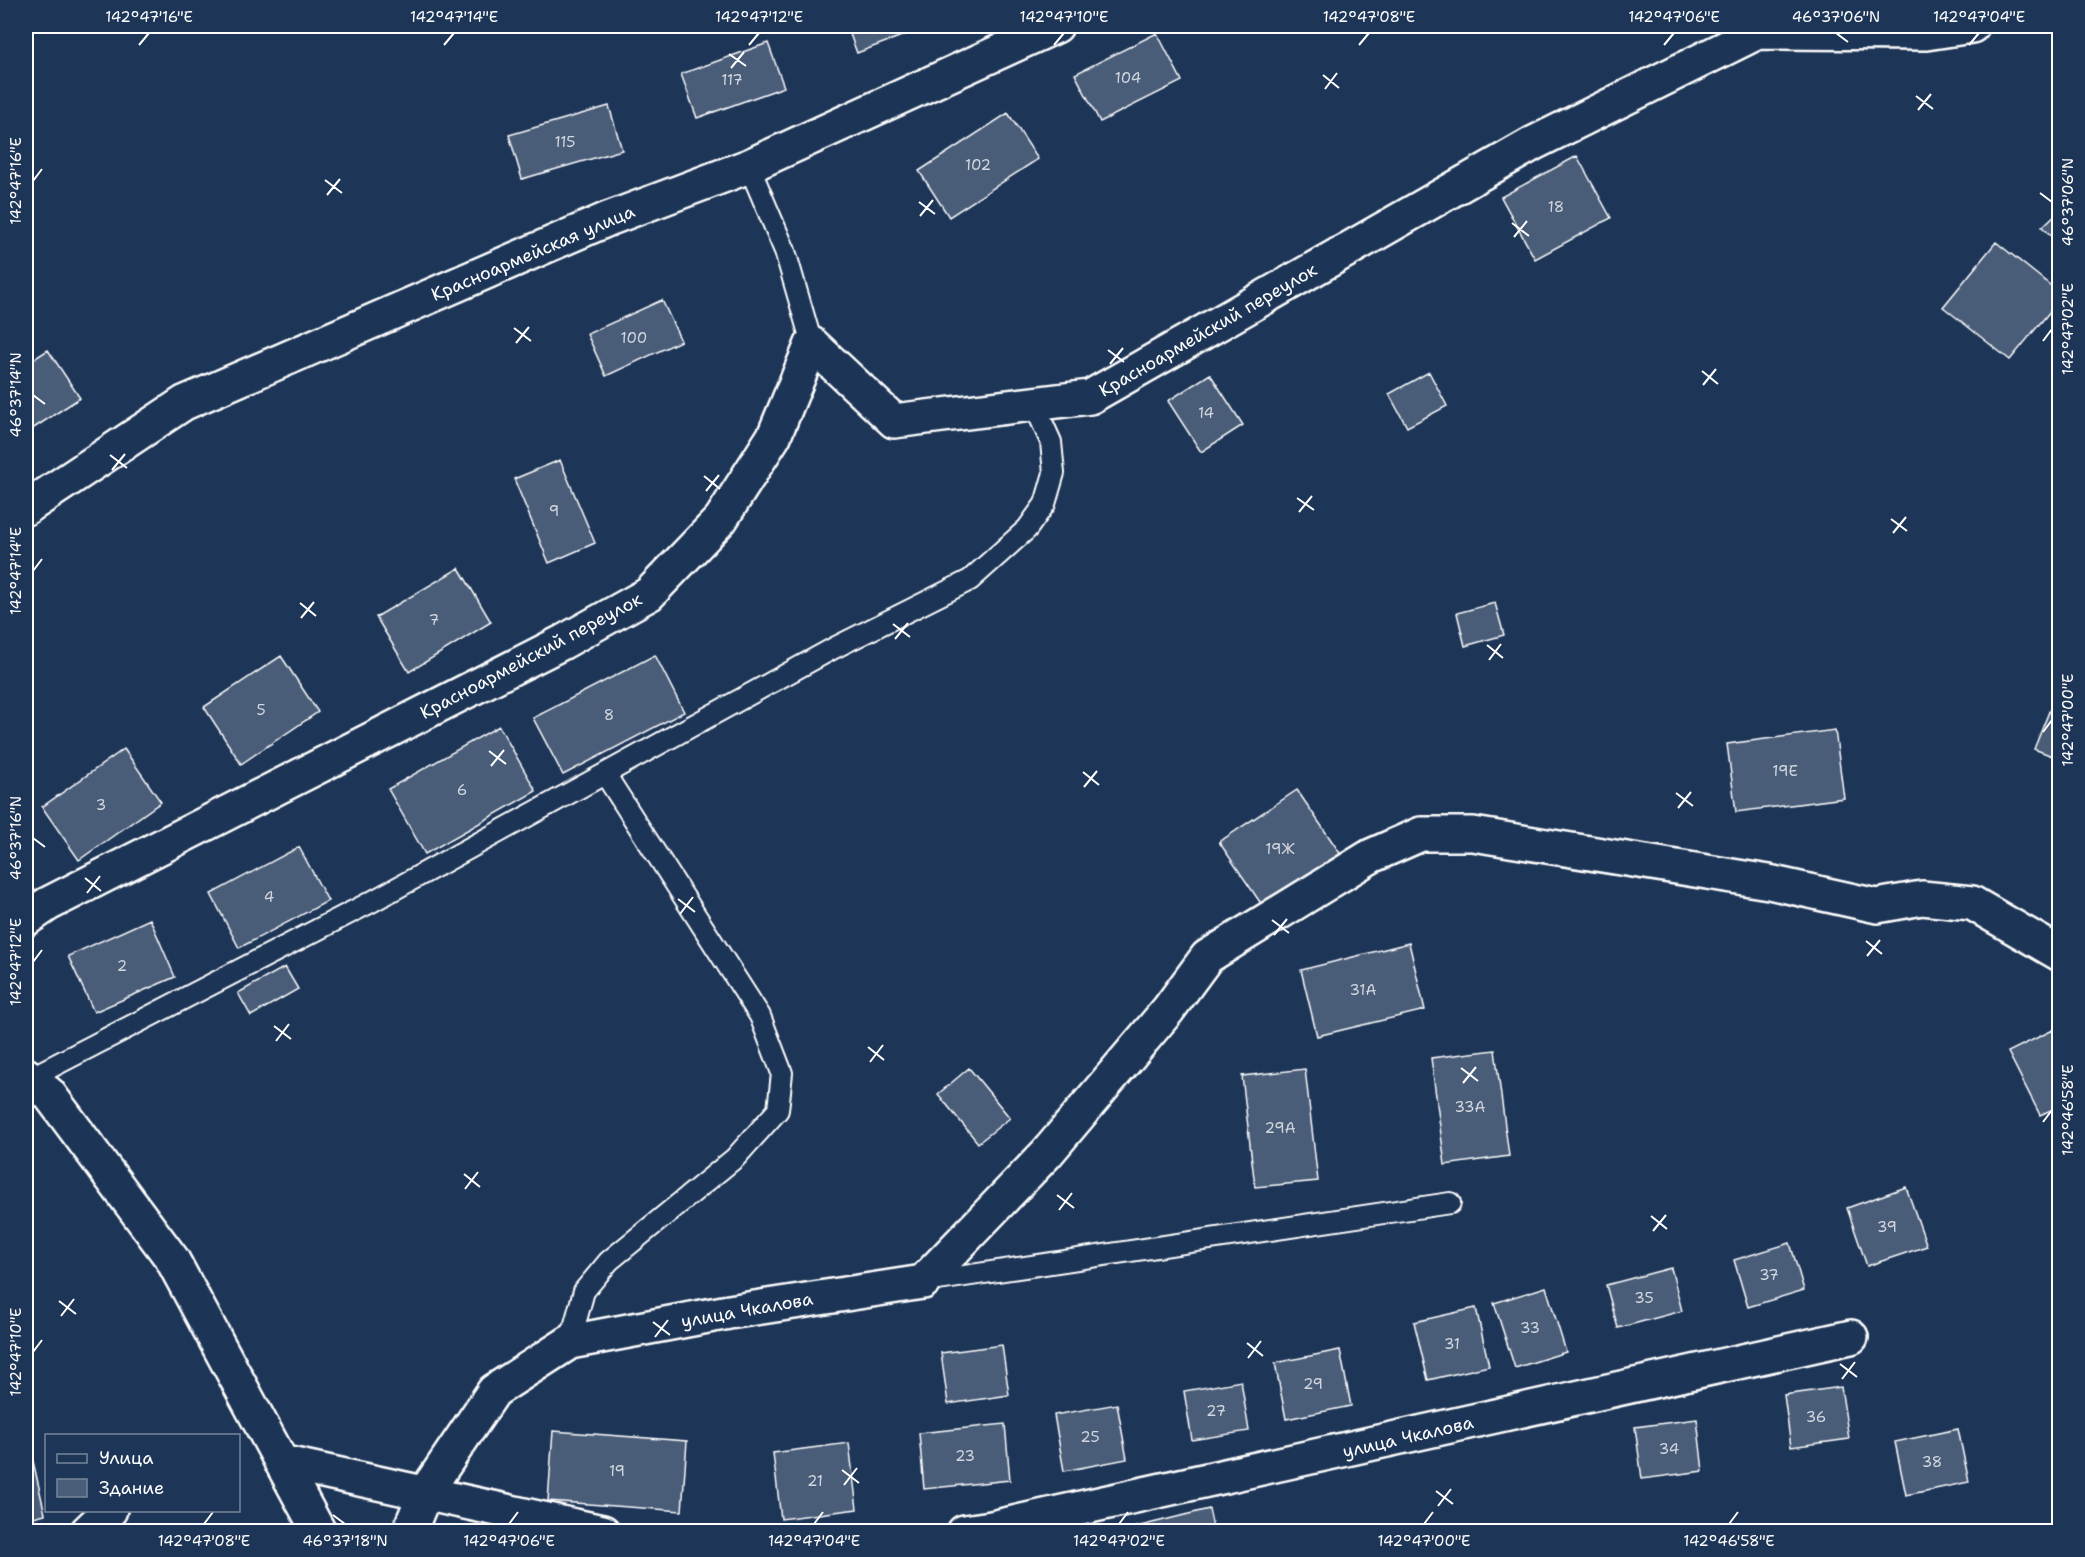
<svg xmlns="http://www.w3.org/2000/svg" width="2085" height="1557" font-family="'Shantell Sans',sans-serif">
  <rect width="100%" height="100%" fill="#1d3557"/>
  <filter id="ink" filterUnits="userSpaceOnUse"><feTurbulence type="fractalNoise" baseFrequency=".0167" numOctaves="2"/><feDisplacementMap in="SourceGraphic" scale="12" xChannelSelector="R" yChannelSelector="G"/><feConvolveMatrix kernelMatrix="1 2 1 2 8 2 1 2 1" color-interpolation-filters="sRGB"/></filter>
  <g filter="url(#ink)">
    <path fill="#4a5d79" stroke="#fff" stroke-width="1.5" d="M847 26H928L857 53Z
      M1157 33 1182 81 1100 122 1075 74Z
      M768 43 784 87 697 118 681 74Z
      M609 106 622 150 522 179 509 135Z
      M1008 113 1038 159 949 217 919 171Z
      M1577 156 1611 218 1535 259 1501 197Z
      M2057 213 2060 215V244L2042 227Z
      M1996 242 2060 293V299L2010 360 1943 307Z
      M662 300 681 341 606 376 587 334Z
      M48 350 80 398 26 433V364Z
      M1429 372 1447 406 1407 427 1389 394Z
      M1210 374 1243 425 1201 452 1168 401Z
      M560 460 595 543 549 563 514 479Z
      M459 568 491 622 409 672 376 617Z
      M1495 603 1504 635 1465 646 1457 613Z
      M655 655 684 712 563 775 533 718Z
      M281 656 318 712 241 764 204 707Z
      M2060 684V759L2034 749Z
      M499 726 536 791 425 854 388 789Z
      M1835 730 1844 798 1736 812 1727 744Z
      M124 749 161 802 79 860 42 807Z
      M1297 790 1342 856 1264 908 1219 842Z
      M299 847 328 901 239 948 211 894Z
      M150 919 175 977 94 1012 68 956Z
      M1409 943 1425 1010 1317 1036 1301 970Z
      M285 967 298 989 251 1016 238 993Z
      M2053 1030 2060 1043V1106L2040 1115 2008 1052Z
      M1495 1050 1509 1156 1445 1165 1431 1058Z
      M969 1068 1010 1118 978 1143 938 1094Z
      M1305 1069 1318 1181 1255 1187 1242 1076Z
      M1906 1187 1927 1246 1867 1266 1847 1208Z
      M1790 1243 1804 1290 1748 1307 1734 1260Z
      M1671 1268 1682 1311 1618 1328 1606 1285Z
      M1546 1287 1566 1352 1515 1368 1494 1303Z
      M1476 1308 1489 1366 1428 1380 1414 1322Z
      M1002 1345 1009 1395 948 1404 941 1353Z
      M1340 1350 1351 1406 1286 1419 1275 1363Z
      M1241 1381 1249 1431 1192 1440 1184 1391Z
      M1841 1387 1849 1439 1791 1447 1784 1395Z
      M1117 1404 1127 1459 1064 1471 1054 1415Z
      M1697 1419 1703 1471 1642 1479 1635 1427Z
      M1005 1424 1010 1480 924 1489 919 1433Z
      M1958 1429 1969 1482 1906 1495 1895 1442Z
      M26 1430 45 1514 26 1519Z
      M553 1431 687 1441 682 1511 548 1501Z
      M849 1443 857 1509 781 1519 773 1453Z
      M1209 1509 1214 1532H1133L1132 1528Z"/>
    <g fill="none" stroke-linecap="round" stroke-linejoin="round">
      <g stroke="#fff" stroke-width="24">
        <path id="lane" d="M749 166 785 251 812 344
          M30 1078 373 901 834 648 970 580 1027 529 1045 504 1054 473 1051 442 1034 404
          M925 1282 1450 1203
          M570 1342 584 1291 609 1261 735 1158 778 1110 782 1073 760 1016 605 774"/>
      </g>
      <g stroke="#fff" stroke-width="38">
        <path id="street" d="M26 508 184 403 608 219 749 166 1056 26
          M26 919 48 904 563 642 649 594 721 519 774 436 812 344 894 421 1090 397 1534 143 1758 32 1926 33 1972 26
          M26 1075 49 1094 172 1259 319 1532
          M281 1462 603 1532
          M87 1532 110 1510
          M409 1532 425 1493 494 1391 570 1342 729 1312 923 1282 1047 1153 1168 1010 1207 957 1371 856 1421 834H1473L1769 882 1877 906 1922 898 1972 903 2060 954
          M964 1532 991 1528 1851 1337"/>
      </g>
      <use href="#lane" stroke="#1d3557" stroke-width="20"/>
      <use href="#street" stroke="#1d3557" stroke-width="33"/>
    </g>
  </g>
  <path fill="none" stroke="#fff" stroke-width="2" d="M1836 33 1848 42M139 45 149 33M444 45 454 33M749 45 759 33M1054 45 1064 33M1359 45 1369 33M1664 45 1674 33M1969 45 1979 33M729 54 746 66M731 68 744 52M1323 75 1339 88M1325 89 1337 73M1916 96 1933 109M1918 110 1931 94M325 180 342 193M33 181 42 169M2040 193 2052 202M327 195 340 179M919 202 935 214M920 216 933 200M1512 223 1529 236M1514 237 1527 221M514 328 531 341M2043 341 2052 329M516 343 529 327M1108 350 1124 362M1110 364 1123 348M1702 371 1718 384M1703 385 1716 369M33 395 45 404M110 455 127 468M112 470 125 454M704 476 720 489M706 491 719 475M1297 498 1314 510M1299 512 1312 496M1891 519 1907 531M1893 533 1906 517M33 571 42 559M300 603 316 616M301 618 314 602M893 624 910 637M895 639 908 623M1487 645 1503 658M1489 660 1501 644M2043 732 2052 720M489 751 506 764M491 766 504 750M1083 772 1099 785M1084 787 1097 771M1676 793 1693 806M1678 808 1691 792M33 838 45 847M85 878 101 891M87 893 100 876M678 899 695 912M680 914 693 897M1272 920 1289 933M1274 935 1287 919M1866 941 1882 954M1867 956 1880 940M33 962 42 950M274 1026 291 1039M276 1041 289 1024M868 1047 884 1060M870 1062 883 1045M1461 1068 1478 1081M1463 1083 1476 1067M2043 1122 2052 1110M464 1174 480 1187M465 1189 478 1172M1057 1195 1074 1208M1059 1210 1072 1193M1651 1216 1667 1229M1653 1231 1666 1215M59 1301 76 1314M61 1316 74 1299M653 1322 670 1335M655 1337 668 1320M1247 1343 1263 1356M33 1352 42 1340M1248 1358 1261 1341M1840 1364 1857 1377M1842 1379 1855 1362M842 1470 859 1483M844 1485 857 1468M1436 1491 1453 1504M1438 1506 1451 1489M333 1515 345 1524M204 1524 213 1512M509 1524 518 1512M814 1524 823 1512M1119 1524 1128 1512M1424 1524 1433 1512M1729 1524 1738 1512"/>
  <g text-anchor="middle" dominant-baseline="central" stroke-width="6" stroke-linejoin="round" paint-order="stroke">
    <g font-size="15" fill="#d2d6de">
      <text x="1128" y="78">104</text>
      <text x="732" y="80">117</text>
      <text x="565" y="142">115</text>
      <text x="978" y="165">102</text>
      <text x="1556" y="207">18</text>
      <text x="634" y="338">100</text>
      <text x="1206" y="413">14</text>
      <text x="554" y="511">9</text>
      <text x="434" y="620">7</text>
      <text x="261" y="710">5</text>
      <text x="609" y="715">8</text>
      <text x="1785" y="771">19Е</text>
      <text x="462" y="790">6</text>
      <text x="101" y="805">3</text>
      <text x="1280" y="849">19Ж</text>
      <text x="269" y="897">4</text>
      <text x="122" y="966">2</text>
      <text x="1363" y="990">31А</text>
      <text x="1470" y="1107">33А</text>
      <text x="1280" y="1128">29А</text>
      <text x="1887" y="1227">39</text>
      <text x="1769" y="1275">37</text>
      <text x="1644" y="1298">35</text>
      <text x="1530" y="1328">33</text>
      <text x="1452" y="1344">31</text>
      <text x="1313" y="1384">29</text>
      <text x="1216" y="1411">27</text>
      <text x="1816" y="1417">36</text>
      <text x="1090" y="1437">25</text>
      <text x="1669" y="1449">34</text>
      <text x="965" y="1456">23</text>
      <text x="1932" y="1462">38</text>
      <text x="617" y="1471">19</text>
      <text x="815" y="1481">21</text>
    </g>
    <g font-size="18" fill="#fff" stroke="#1d3557">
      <text transform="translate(533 253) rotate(-23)">Красноармейская улица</text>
      <text transform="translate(1208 330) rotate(-30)">Красноармейский переулок</text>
      <text transform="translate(531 656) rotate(-28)">Красноармейский переулок</text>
      <text transform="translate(747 1310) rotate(-10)">улица Чкалова</text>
      <text transform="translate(1408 1437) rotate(-13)">улица Чкалова</text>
    </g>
  </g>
  <rect width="2085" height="1557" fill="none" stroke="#1d3557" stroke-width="66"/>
  <rect x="45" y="1434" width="195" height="78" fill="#1d3557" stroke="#77869a" stroke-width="1.5"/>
  <rect x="57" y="1454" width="30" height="9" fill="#1d3557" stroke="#77869a" stroke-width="1.5"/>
  <text x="99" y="1464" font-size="18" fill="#ffffff">Улица</text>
  <rect x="57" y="1479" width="30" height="18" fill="#4a5d79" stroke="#77869a" stroke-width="1.5"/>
  <text x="99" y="1494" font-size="18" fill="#ffffff">Здание</text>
  <rect x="33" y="33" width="2019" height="1491" fill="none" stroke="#fff" stroke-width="2"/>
  <g font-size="15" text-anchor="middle" fill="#fff">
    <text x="149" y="22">142°47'16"E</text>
    <text x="454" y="22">142°47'14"E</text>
    <text x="759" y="22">142°47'12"E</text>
    <text x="1064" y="22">142°47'10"E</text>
    <text x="1369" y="22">142°47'08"E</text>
    <text x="1674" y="22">142°47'06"E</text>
    <text x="1836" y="22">46°37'06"N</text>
    <text x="1979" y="22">142°47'04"E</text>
    <text transform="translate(16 181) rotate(-90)" y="5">142°47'16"E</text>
    <text transform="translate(2068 202) rotate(-90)" y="5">46°37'06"N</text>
    <text transform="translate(2068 329) rotate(-90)" y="5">142°47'02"E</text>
    <text transform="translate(16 395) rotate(-90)" y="5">46°37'14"N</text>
    <text transform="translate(16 571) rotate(-90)" y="5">142°47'14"E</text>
    <text transform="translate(2068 720) rotate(-90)" y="5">142°47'00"E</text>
    <text transform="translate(16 838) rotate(-90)" y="5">46°37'16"N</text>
    <text transform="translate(16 962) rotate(-90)" y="5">142°47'12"E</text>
    <text transform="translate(2068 1110) rotate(-90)" y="5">142°46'58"E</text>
    <text transform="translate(16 1352) rotate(-90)" y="5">142°47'10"E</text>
    <text x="204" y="1546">142°47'08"E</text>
    <text x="345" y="1546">46°37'18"N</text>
    <text x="509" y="1546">142°47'06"E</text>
    <text x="814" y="1546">142°47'04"E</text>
    <text x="1119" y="1546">142°47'02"E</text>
    <text x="1424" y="1546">142°47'00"E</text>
    <text x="1729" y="1546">142°46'58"E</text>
  </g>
</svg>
